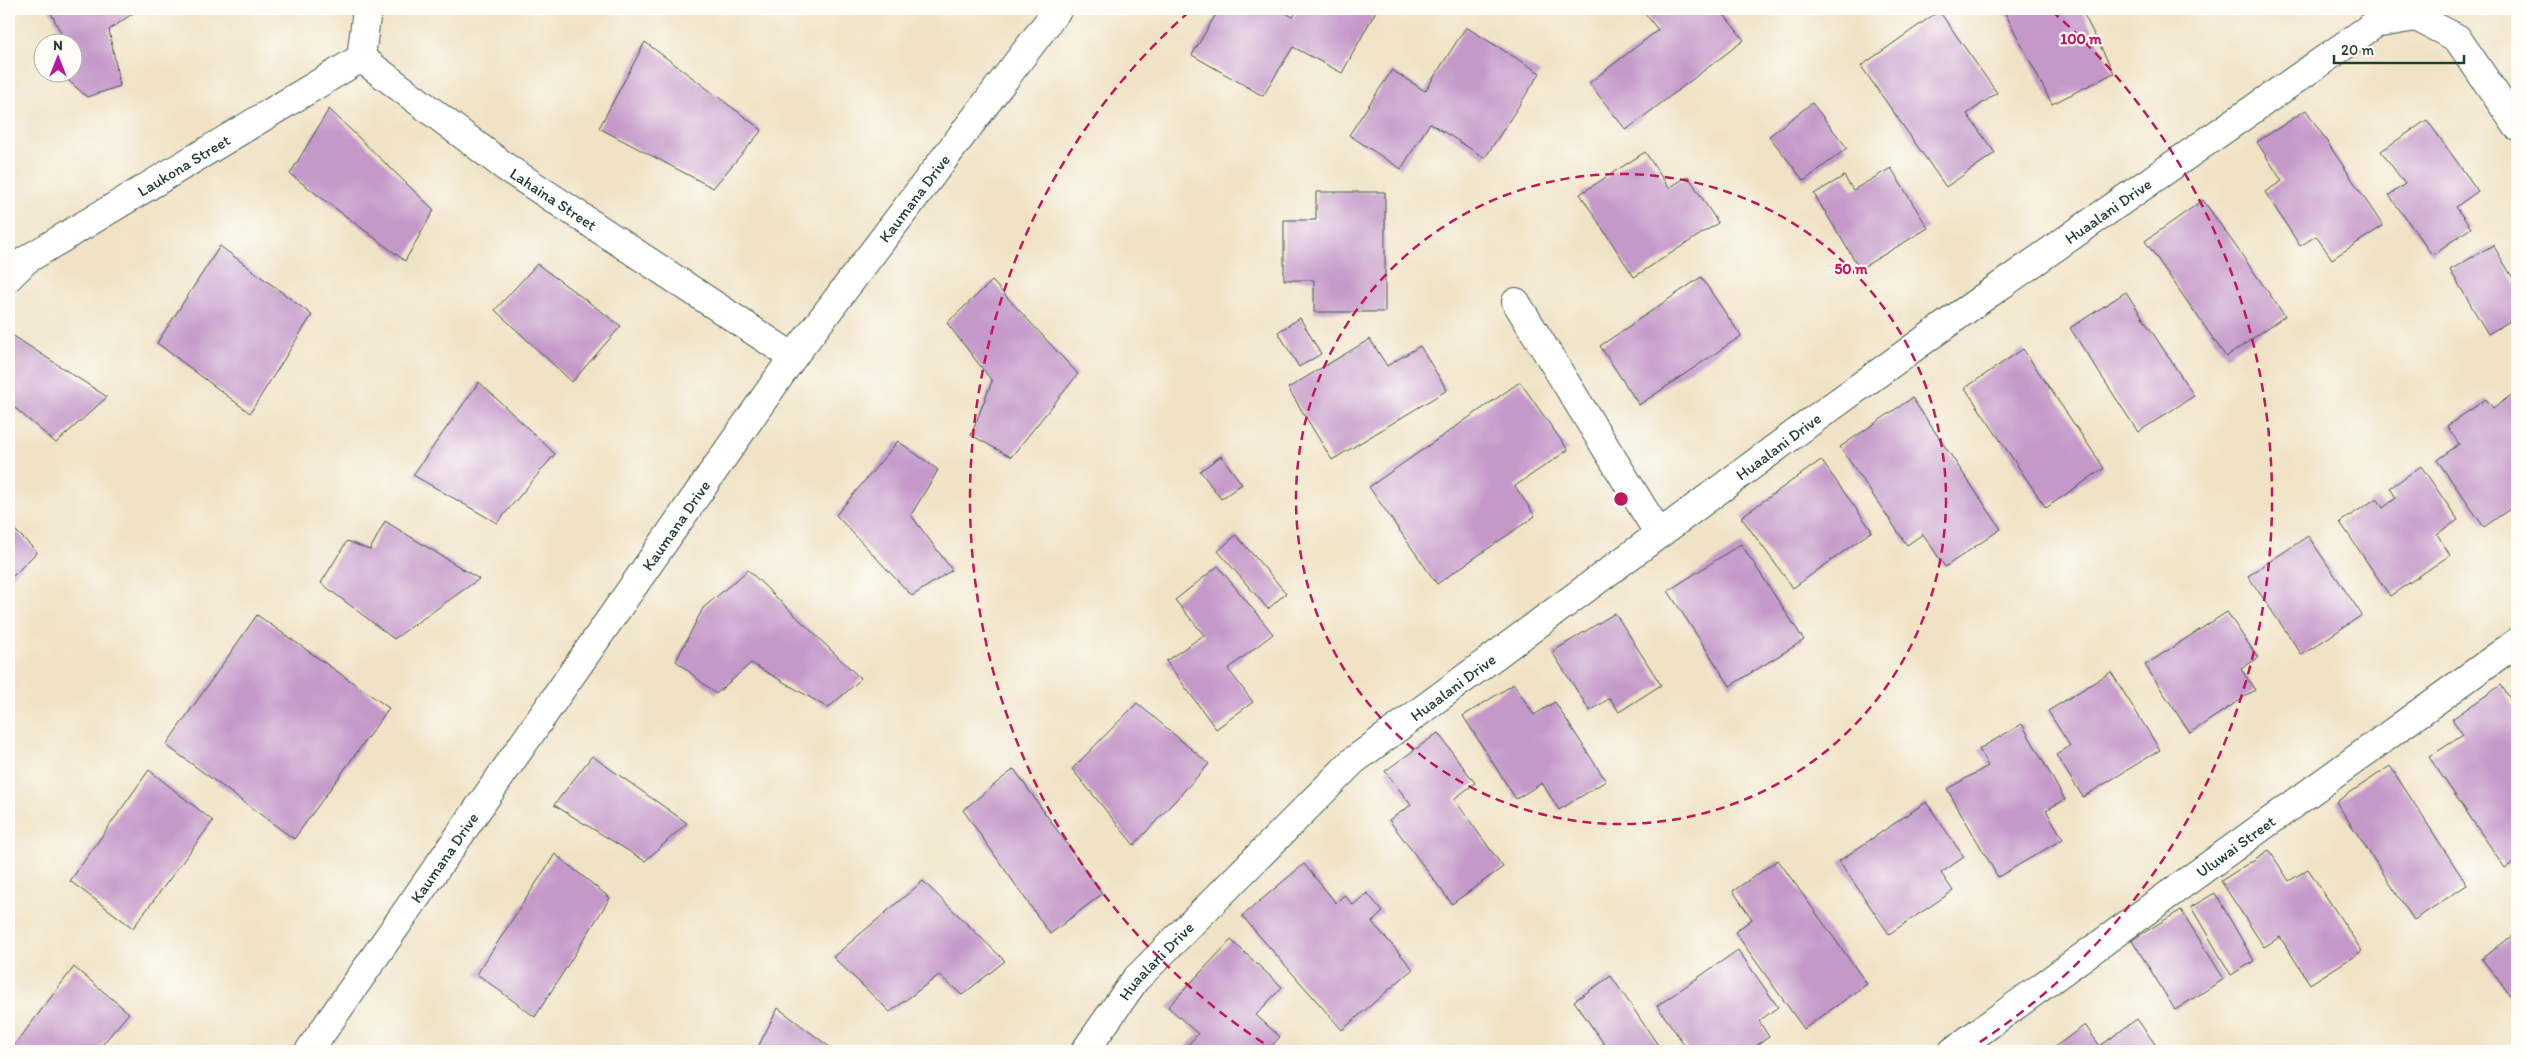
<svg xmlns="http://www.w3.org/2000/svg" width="2526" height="1060" font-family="Itim,sans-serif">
  <rect width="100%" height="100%" fill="#fdfcf7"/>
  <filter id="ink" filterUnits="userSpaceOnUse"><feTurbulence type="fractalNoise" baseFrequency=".02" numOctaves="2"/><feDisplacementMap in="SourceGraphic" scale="10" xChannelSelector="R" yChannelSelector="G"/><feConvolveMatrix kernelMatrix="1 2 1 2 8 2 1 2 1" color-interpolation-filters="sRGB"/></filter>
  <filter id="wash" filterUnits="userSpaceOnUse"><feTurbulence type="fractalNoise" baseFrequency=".0096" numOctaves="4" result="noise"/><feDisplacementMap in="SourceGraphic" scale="20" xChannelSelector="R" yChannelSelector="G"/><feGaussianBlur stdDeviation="1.12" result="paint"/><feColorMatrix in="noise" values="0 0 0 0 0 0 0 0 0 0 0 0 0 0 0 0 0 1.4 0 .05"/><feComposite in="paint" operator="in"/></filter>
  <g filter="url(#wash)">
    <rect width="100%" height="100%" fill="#f0e2c5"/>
    <g id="blocks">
      <path fill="#c499c9" d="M49 9H139L109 30 120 86 87 97 59 72H72V42H61L63 37Z
        M1219 9H1279L1293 17 1298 9H1377L1342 73 1293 47 1263 96 1192 55Z
        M1642 9H1725L1722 12 1744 40 1626 130 1589 83 1658 30Z
        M2003 9H2081L2114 73 2052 104Z
        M1939 11 1997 93 1967 114 1995 153 1946 187 1861 66Z
        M1466 27 1540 73 1485 158 1430 123 1401 169 1349 135 1392 70 1425 91Z
        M645 42 762 130 713 188 599 128Z
        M1812 103 1847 148 1804 181 1769 136Z
        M329 109 434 210 405 261 290 174Z
        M2306 110 2383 226 2332 259 2316 236 2300 246 2265 192 2282 181 2257 142Z
        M2427 120 2478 191 2456 207 2471 228 2432 255 2389 195 2405 184 2381 151Z
        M1645 152 1669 188 1688 176 1718 223 1634 277 1580 194Z
        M1891 168 1928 228 1860 269 1814 194 1844 176 1853 190Z
        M1316 192H1385V312H1314V280H1284V220H1316Z
        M2203 200 2285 316 2226 357 2145 241Z
        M2493 245 2517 285V317L2488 334 2450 270Z
        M220 246 312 315 250 413 157 343Z
        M537 264 621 326 572 382 495 310Z
        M1701 277 1741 336 1639 405 1600 346Z
        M992 281 1078 374 1011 457 971 435 992 381 947 323Z
        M2126 292 2194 396 2138 432 2070 328Z
        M1300 318 1321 354 1299 367 1278 332Z
        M9 333 107 397 56 443 9 403Z
        M1370 339 1387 366 1420 346 1447 390 1332 460 1288 388Z
        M2023 349 2104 468 2046 508 1965 388Z
        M479 382 555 454 497 523 413 475Z
        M1520 382 1568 450 1515 486 1535 516 1437 584 1369 487Z
        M2513 394 2517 400V504L2484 527 2437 460 2459 444 2447 426 2486 399 2493 408Z
        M1912 398 2001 529 1945 567 1923 534 1907 545 1840 447Z
        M898 441 938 470 911 515 952 570 912 596 836 515Z
        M1221 456 1242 484 1221 499 1200 471Z
        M1821 460 1872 531 1793 588 1741 517Z
        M2421 466 2458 520 2437 534 2450 555 2390 596 2340 522 2377 498 2383 508 2396 498 2390 488Z
        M385 521 479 579 394 639 321 583 347 541 370 550Z
        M9 524 37 552 9 580Z
        M1236 535 1286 593 1268 609 1218 551Z
        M2308 536 2362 615 2302 655 2248 576Z
        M1741 544 1804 640 1730 686 1668 591Z
        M1218 566 1273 634 1228 669 1253 702 1216 729 1166 661 1204 635 1175 600Z
        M748 570 861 679 828 708 751 663 716 694 676 661 703 608Z
        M2227 612 2258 658 2241 669 2255 690 2190 733 2145 665Z
        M1615 613 1661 685 1619 712 1610 698 1590 711 1552 652Z
        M257 615 389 708 294 839 166 745Z
        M2111 672 2160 750 2083 797 2056 755 2070 746 2048 711Z
        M1514 684 1534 715 1555 702 1606 781 1559 810 1542 783 1516 799 1463 716Z
        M2501 685 2517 709V860L2505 868 2429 757 2463 735 2452 719Z
        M1137 703 1209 764 1134 845 1072 769Z
        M2022 724 2065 800 2046 810 2063 839 1998 877 1947 789 1988 766 1979 749Z
        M1438 733 1475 783 1454 799 1503 867 1452 904 1389 820 1411 805 1385 771Z
        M592 756 687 823 645 861 554 805Z
        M2390 766 2467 885 2414 920 2336 802Z
        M1014 769 1102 894 1050 934 963 810Z
        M149 770 213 821 133 928 70 881Z
        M1926 802 1964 857 1941 873 1953 891 1889 934 1839 861Z
        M2269 850 2289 881 2308 869 2362 951 2310 984 2280 937 2264 947 2221 881Z
        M555 854 610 898 535 1017 477 974Z
        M1778 860 1867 984 1804 1029 1735 932 1752 919 1733 891Z
        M1304 864 1336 903 1344 895 1353 905 1367 893 1383 912 1372 922 1413 969 1342 1030 1242 916Z
        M923 881 1005 961 962 995 939 975 890 1012 833 957Z
        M2215 893 2254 961 2231 975 2191 907Z
        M2181 910 2224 979 2175 1010 2132 940Z
        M2517 932V1004L2482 959Z
        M1231 940 1282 987 1256 1015 1280 1037 1267 1051H1182L1198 1034 1168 1007Z
        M1738 950 1778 1007 1759 1021 1769 1037 1748 1051H1689L1657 1006Z
        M74 967 129 1013 97 1051H10Z
        M1611 976 1662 1051H1609L1574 1001Z
        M778 1008 835 1051H756Z
        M2137 1019 2160 1051H2049L2085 1025 2100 1046Z"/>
    </g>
  </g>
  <g filter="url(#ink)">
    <use href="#blocks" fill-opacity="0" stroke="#3e564a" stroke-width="1"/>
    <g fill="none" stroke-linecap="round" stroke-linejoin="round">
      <g stroke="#3e564a" stroke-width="30">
        <g id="minor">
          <path id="s1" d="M367 9 361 58 504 166 793 357"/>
          <path id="s2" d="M9 277 26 260 361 58"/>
          <path d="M1516 302 1659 534"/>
          <path id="s3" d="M1085 1051 1135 980 1353 761 1816 418 1980 300 2375 24 2416 17 2457 38 2517 126"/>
          <path id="s4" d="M1953 1051 2517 642"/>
        </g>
      </g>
      <g stroke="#3e564a" stroke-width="30">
        <g id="tertiary">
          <path id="s5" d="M309 1051 793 357 1058 9"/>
        </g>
      </g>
      <use href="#minor" stroke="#fff" stroke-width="28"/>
      <use href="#tertiary" stroke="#fff" stroke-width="28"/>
    </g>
  </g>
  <g fill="none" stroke="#c2185b" stroke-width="2.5" stroke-dasharray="9 6">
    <circle cx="1621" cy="499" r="325"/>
    <path d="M1276 1051A651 651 0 0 1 1190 11M2052 11A651 651 0 0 1 1966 1051"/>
  </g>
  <g text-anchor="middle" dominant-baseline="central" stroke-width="4.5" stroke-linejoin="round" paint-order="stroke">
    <g font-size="16" fill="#1f3d34" stroke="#fdfcf7">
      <text stroke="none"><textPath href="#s2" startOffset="208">Laukona Street</textPath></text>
      <text stroke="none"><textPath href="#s5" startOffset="1046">Kaumana Drive</textPath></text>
      <text stroke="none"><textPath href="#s1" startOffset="288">Lahaina Street</textPath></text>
      <text stroke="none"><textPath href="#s3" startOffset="1330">Huaalani Drive</textPath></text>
      <text stroke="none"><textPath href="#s3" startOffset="925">Huaalani Drive</textPath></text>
      <text stroke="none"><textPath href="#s5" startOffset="641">Kaumana Drive</textPath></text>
      <text stroke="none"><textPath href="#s3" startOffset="520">Huaalani Drive</textPath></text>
      <text stroke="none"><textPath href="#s4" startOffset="349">Uluwai Street</textPath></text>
      <text stroke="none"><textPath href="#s5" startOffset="236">Kaumana Drive</textPath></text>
      <text stroke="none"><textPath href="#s3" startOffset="115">Huaalani Drive</textPath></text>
    </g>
  </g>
  <circle cx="1621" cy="499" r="8" fill="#c2185b" stroke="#fdfcf7" stroke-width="2.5"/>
  <g font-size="15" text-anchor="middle" font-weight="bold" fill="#c2185b" stroke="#fdfcf7" stroke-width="4.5" stroke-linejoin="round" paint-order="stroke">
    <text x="2081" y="44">100 m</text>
    <text x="1851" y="274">50 m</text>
  </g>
  <rect width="2526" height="1060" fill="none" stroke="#fdfcf7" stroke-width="30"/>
  <g transform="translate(58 58)"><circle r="24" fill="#fdfcf7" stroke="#a4b0a9"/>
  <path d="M0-4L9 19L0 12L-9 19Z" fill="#b5179e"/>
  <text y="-8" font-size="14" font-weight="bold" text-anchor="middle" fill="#1f3d34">N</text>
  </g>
  <path d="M2334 55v8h130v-8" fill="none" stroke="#1f3d34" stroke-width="2.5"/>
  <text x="2341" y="55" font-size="15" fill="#1f3d34" stroke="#fdfcf7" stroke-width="4" paint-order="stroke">20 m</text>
</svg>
